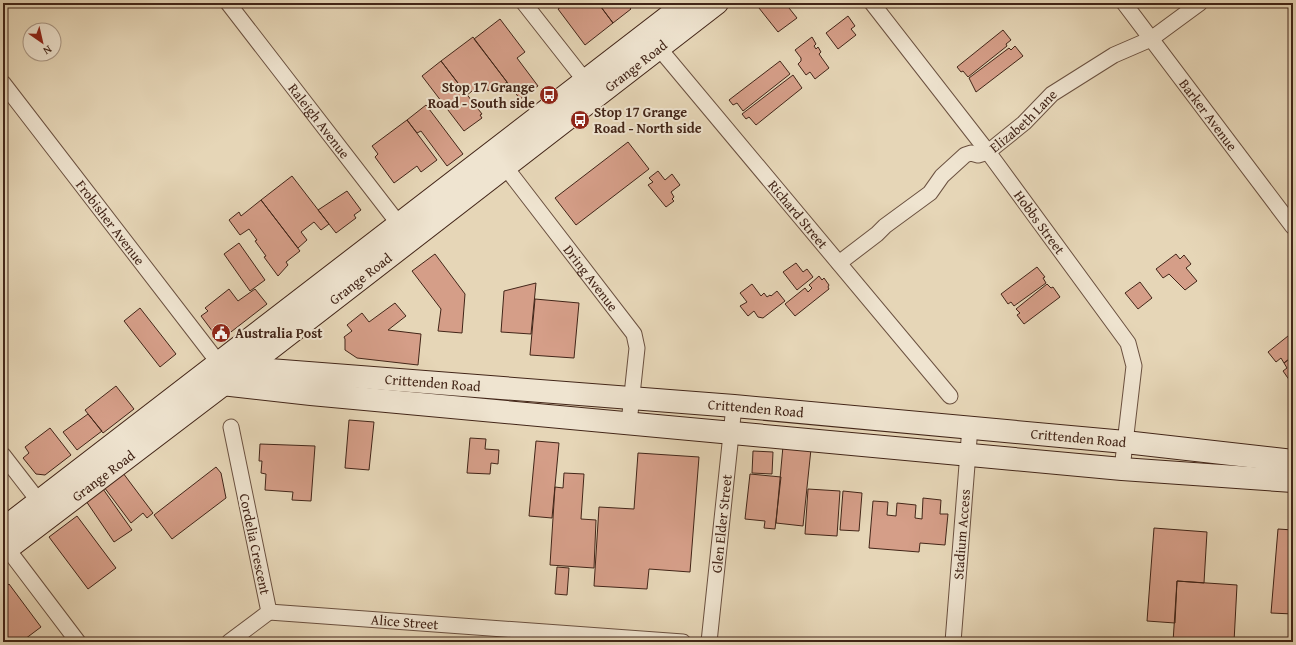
<svg xmlns="http://www.w3.org/2000/svg" width="1296" height="645" font-family="'Gentium Book Plus',serif">
  <rect width="100%" height="100%" fill="#e6d6b7"/>
  <filter id="stains"><feTurbulence type="fractalNoise" baseFrequency=".005" numOctaves="4"/><feColorMatrix values="0 0 0 0 .2 0 0 0 0 .09 0 0 0 0 .02 0 0 0 .5 -.17"/></filter>
  <radialGradient id="worn" r=".72"><stop offset=".6" stop-color="#630" stop-opacity="0"/><stop offset="1" stop-color="#630" stop-opacity=".3"/></radialGradient>
  <path fill="#d59e88" stroke="#422518" d="M566 3H598L613 23 585 45 558 9Z
    M598 3H626L631 9 613 23Z
    M755 3H785L797 18 778 32Z
    M848 16 855 26 851 29 856 35 838 49 826 33Z
    M500 19 525 52 517 58 538 86 520 99 474 39Z
    M1003 30 1011 40 1006 44 1007 46 968 77 963 71 961 72 957 67Z
    M473 37 507 82 498 89 495 85 488 91 482 83 467 95 441 61Z
    M812 37 816 44 814 46 816 49 818 47 821 52 819 54 829 68 815 79 810 72 806 75 798 64 801 61V58L795 50Z
    M1015 46 1023 56 976 92 969 78 1009 48 1011 50Z
    M441 61 482 114 480 115 482 118 464 131 422 76Z
    M780 61 790 74 743 111 737 103 733 105 729 100Z
    M793 75 802 88 756 125 749 117 746 119 742 114Z
    M426 105 463 154 447 166 421 131 417 133 407 120Z
    M407 120 437 160 421 172 417 166 394 183 375 157 378 154 372 146Z
    M628 142 649 169 576 225 555 198Z
    M658 171 665 180 672 174 680 185 671 192 674 197 672 199 674 201 666 207 648 185 653 182 649 178Z
    M292 176 329 224 321 230 314 222 301 232 307 240 298 248 261 200Z
    M347 191 361 210 354 215 356 218 336 233 318 210Z
    M261 200 300 251 286 262 288 265 278 276 264 257 266 256 255 241 257 240 249 229 240 235 229 220 239 212 241 216Z
    M239 243 265 280 250 291 224 254Z
    M435 254 465 294 462 333 438 331 441 309 412 271Z
    M1176 254 1180 259 1184 255 1191 264 1186 268 1197 281 1185 290 1169 274 1163 278 1156 269Z
    M796 263 803 272 807 269 813 277 797 290 783 272Z
    M1037 267 1045 277 1043 278 1046 283 1014 306 1011 302 1008 304 1001 294Z
    M819 276 822 280 824 278 829 285 828 287 829 289 795 316 785 304 805 288 808 292 812 288 809 285Z
    M1140 282 1152 298 1138 309 1125 293Z
    M536 283 531 334 501 332 504 291Z
    M752 284 761 296 764 293 767 297 770 295 771 296 777 291 785 301 763 318 758 317 754 311 748 316 740 306 747 302 740 293Z
    M1047 284 1051 288 1053 287 1060 297 1024 324 1017 315 1020 313 1016 309Z
    M229 289 238 301 255 289 267 304 227 335 216 336 201 316 208 311 205 308Z
    M535 299 579 303 574 358 530 355Z
    M395 303 406 316 388 330 421 334 418 365 357 358 345 350V339L344 337 352 331 347 325 362 313 369 322Z
    M140 308 176 354 160 367 124 321Z
    M1293 332V353L1291 354 1293 356 1284 363 1281 358 1276 362 1268 352Z
    M1293 356V378L1290 381 1283 371 1287 368 1284 363Z
    M116 386 134 409 103 433 85 410Z
    M88 414 102 431 77 450 63 432Z
    M349 420 374 422 369 470 345 468Z
    M50 428 71 455 45 475 36 474 23 458 29 453 25 447Z
    M470 438 486 439 485 449 499 450 498 464 491 463 490 474 467 473Z
    M536 441 559 443 552 518 529 516Z
    M260 444 315 446 311 501 292 500 293 492 265 490 266 474 261 473 262 461H259Z
    M783 446 811 449 803 526 776 523Z
    M753 451 773 452 772 474 752 473Z
    M638 453 699 457 690 572 649 569 647 589 594 586 599 507 634 509Z
    M216 467 221 473 226 498 172 539 154 515Z
    M123 473 153 513 147 518 143 513 131 523 104 487Z
    M564 473 584 474 581 519 596 520 594 568 550 565 555 487 563 488Z
    M750 474 781 477 775 529 764 528 765 521 745 519Z
    M103 489 132 530 114 542 86 501Z
    M808 489 840 491 837 536 805 534Z
    M843 491 862 493 859 531 840 530Z
    M923 498 941 500 940 514H948L945 545 920 543 919 552 869 548 873 501 888 502 887 515 896 516 897 503 916 505 915 518 922 519Z
    M77 516 116 568 88 589 49 537Z
    M1154 528 1207 532 1204 583 1177 581 1175 623 1147 621Z
    M1278 529 1293 530V614L1271 613Z
    M557 567 569 568 567 595 555 594Z
    M1177 581 1237 585 1234 642H1173Z
    M9 584 41 627 21 642H3V589Z"/>
  <g fill="none" stroke-linecap="round" stroke-linejoin="round">
    <g stroke="#6b5140" stroke-width="17">
      <g id="minor">
        <path id="s1" d="M228 3 405 232"/>
        <path d="M524 3 590 87"/>
        <path id="s2" d="M872 3 988 152 1128 343 1134 366 1122 469"/>
        <path id="s3" d="M1124 3 1293 227"/>
        <path id="s4" d="M653 41 950 396"/>
        <path id="s5" d="M3 83 218 362"/>
        <path id="s6" d="M500 160 634 334 637 348 629 423"/>
        <path id="s7" d="M839 263 877 234 885 226 930 193 942 176 965 155 971 153 978 155 988 152 1024 123 1052 94 1114 55 1151 39 1200 3"/>
        <path d="M3 455 44 508"/>
        <path d="M3 543 78 642"/>
        <path id="s8" d="M269 612 683 642"/>
        <path d="M229 642 269 612 231 427"/>
        <path id="s9" d="M709 642 734 406"/>
        <path id="s10" d="M953 642 970 427"/>
      </g>
    </g>
    <g stroke="#422518" stroke-width="24">
      <g id="secondary">
        <path id="s11" d="M218 362 245 368 734 406 1125 442 1293 461"/>
        <path d="M222 384 311 394 1122 469 1293 481"/>
        <path d="M3 529 686 3"/>
        <path id="s12" d="M3 552 245 368 717 3"/>
      </g>
    </g>
    <use href="#minor" stroke="#efe4d0" stroke-width="15"/>
    <use href="#secondary" stroke="#efe4d0" stroke-width="22"/>
  </g>
  <defs>
    <g id="bus-disc" transform="scale(1)"><circle r="9.5" fill="#8f2418" stroke="#efe4d0"/><path d="M-5-6H5V4H4V6H2V4H-2V6H-4V4H-5ZM-3.5-4V0h7V-4ZM-3.5 1.2v1.5H-2V1.2ZM2 1.2v1.5H3.5V1.2Z" fill="#fff"/></g>
    <g id="civic-disc" transform="scale(1)"><circle r="9.5" fill="#8f2418" stroke="#efe4d0"/><path d="M-.6-6.5H3V-4.5H.6V-3L4-1V1h2V6H-6V1h2V-1L-.6-3ZM-1.2 2.5V6h2.4V2.5Z" fill="#fff"/></g>
  </defs>
  <g fill-rule="evenodd">
    <use href="#bus-disc" x="549" y="95"/>
    <use href="#bus-disc" x="580" y="120"/>
    <use href="#civic-disc" x="221" y="333"/>
  </g>
  <g text-anchor="middle" dominant-baseline="central" stroke-width="4" stroke-linejoin="round" paint-order="stroke">
    <g font-size="14" fill="#422518" stroke="#efe4d0">
      <text stroke="none"><textPath href="#s12" startOffset="798">Grange Road</textPath></text>
      <text stroke="none"><textPath href="#s3" startOffset="140">Barker Avenue</textPath></text>
      <text stroke="none"><textPath href="#s1" startOffset="149">Raleigh Avenue</textPath></text>
      <text stroke="none"><textPath href="#s7" startOffset="238">Elizabeth Lane</textPath></text>
      <text stroke="none"><textPath href="#s4" startOffset="226">Richard Street</textPath></text>
      <text stroke="none"><textPath href="#s5" startOffset="176">Frobisher Avenue</textPath></text>
      <text stroke="none"><textPath href="#s2" startOffset="276">Hobbs Street</textPath></text>
      <text stroke="none"><textPath href="#s12" startOffset="450">Grange Road</textPath></text>
      <text stroke="none"><textPath href="#s6" startOffset="149">Dring Avenue</textPath></text>
      <text stroke="none"><textPath href="#s11" startOffset="216">Crittenden Road</textPath></text>
      <text stroke="none"><textPath href="#s11" startOffset="540">Crittenden Road</textPath></text>
      <text stroke="none"><textPath href="#s11" startOffset="864">Crittenden Road</textPath></text>
      <text stroke="none"><textPath href="#s12" startOffset="126">Grange Road</textPath></text>
      <text stroke="none"><textPath href="#s9" startOffset="119">Glen Elder Street</textPath></text>
      <text stroke="none"><textPath href="#s10" startOffset="108">Stadium Access</textPath></text>
      <text transform="translate(255 544) rotate(78)">Cordelia Crescent</text>
      <text stroke="none"><textPath href="#s8" startOffset="136">Alice Street</textPath></text>
    </g>
    <g font-size="14" font-weight="bold" fill="#422518" stroke="#efe4d0" text-anchor="start">
      <text x="535" y="87" text-anchor="end">Stop 17 Grange<tspan x="535" dy="16">Road - South side</tspan></text>
      <text x="594" y="112">Stop 17 Grange<tspan x="594" dy="16">Road - North side</tspan></text>
      <text x="235" y="333">Australia Post</text>
    </g>
  </g>
  <rect width="1296" height="645" fill="none" stroke="#e6d6b7" stroke-width="16"/>
  <rect x="4" y="4" width="1288" height="637" fill="none" stroke="#422518" stroke-width="2"/>
  <rect x="8" y="8" width="1280" height="629" fill="none" stroke="#422518"/>
  <g transform="translate(42 42) rotate(146)"><circle r="19" fill="#efe4d0" stroke="#aa9886"/>
  <path d="M0-3L7 15L0 10L-7 15Z" fill="#8f2418"/>
  <text y="-6" font-size="11" font-weight="bold" text-anchor="middle" fill="#422518">N</text>
  </g>
  <rect width="100%" height="100%" filter="url(#stains)"/>
  <rect width="100%" height="100%" fill="url(#worn)"/>
</svg>
